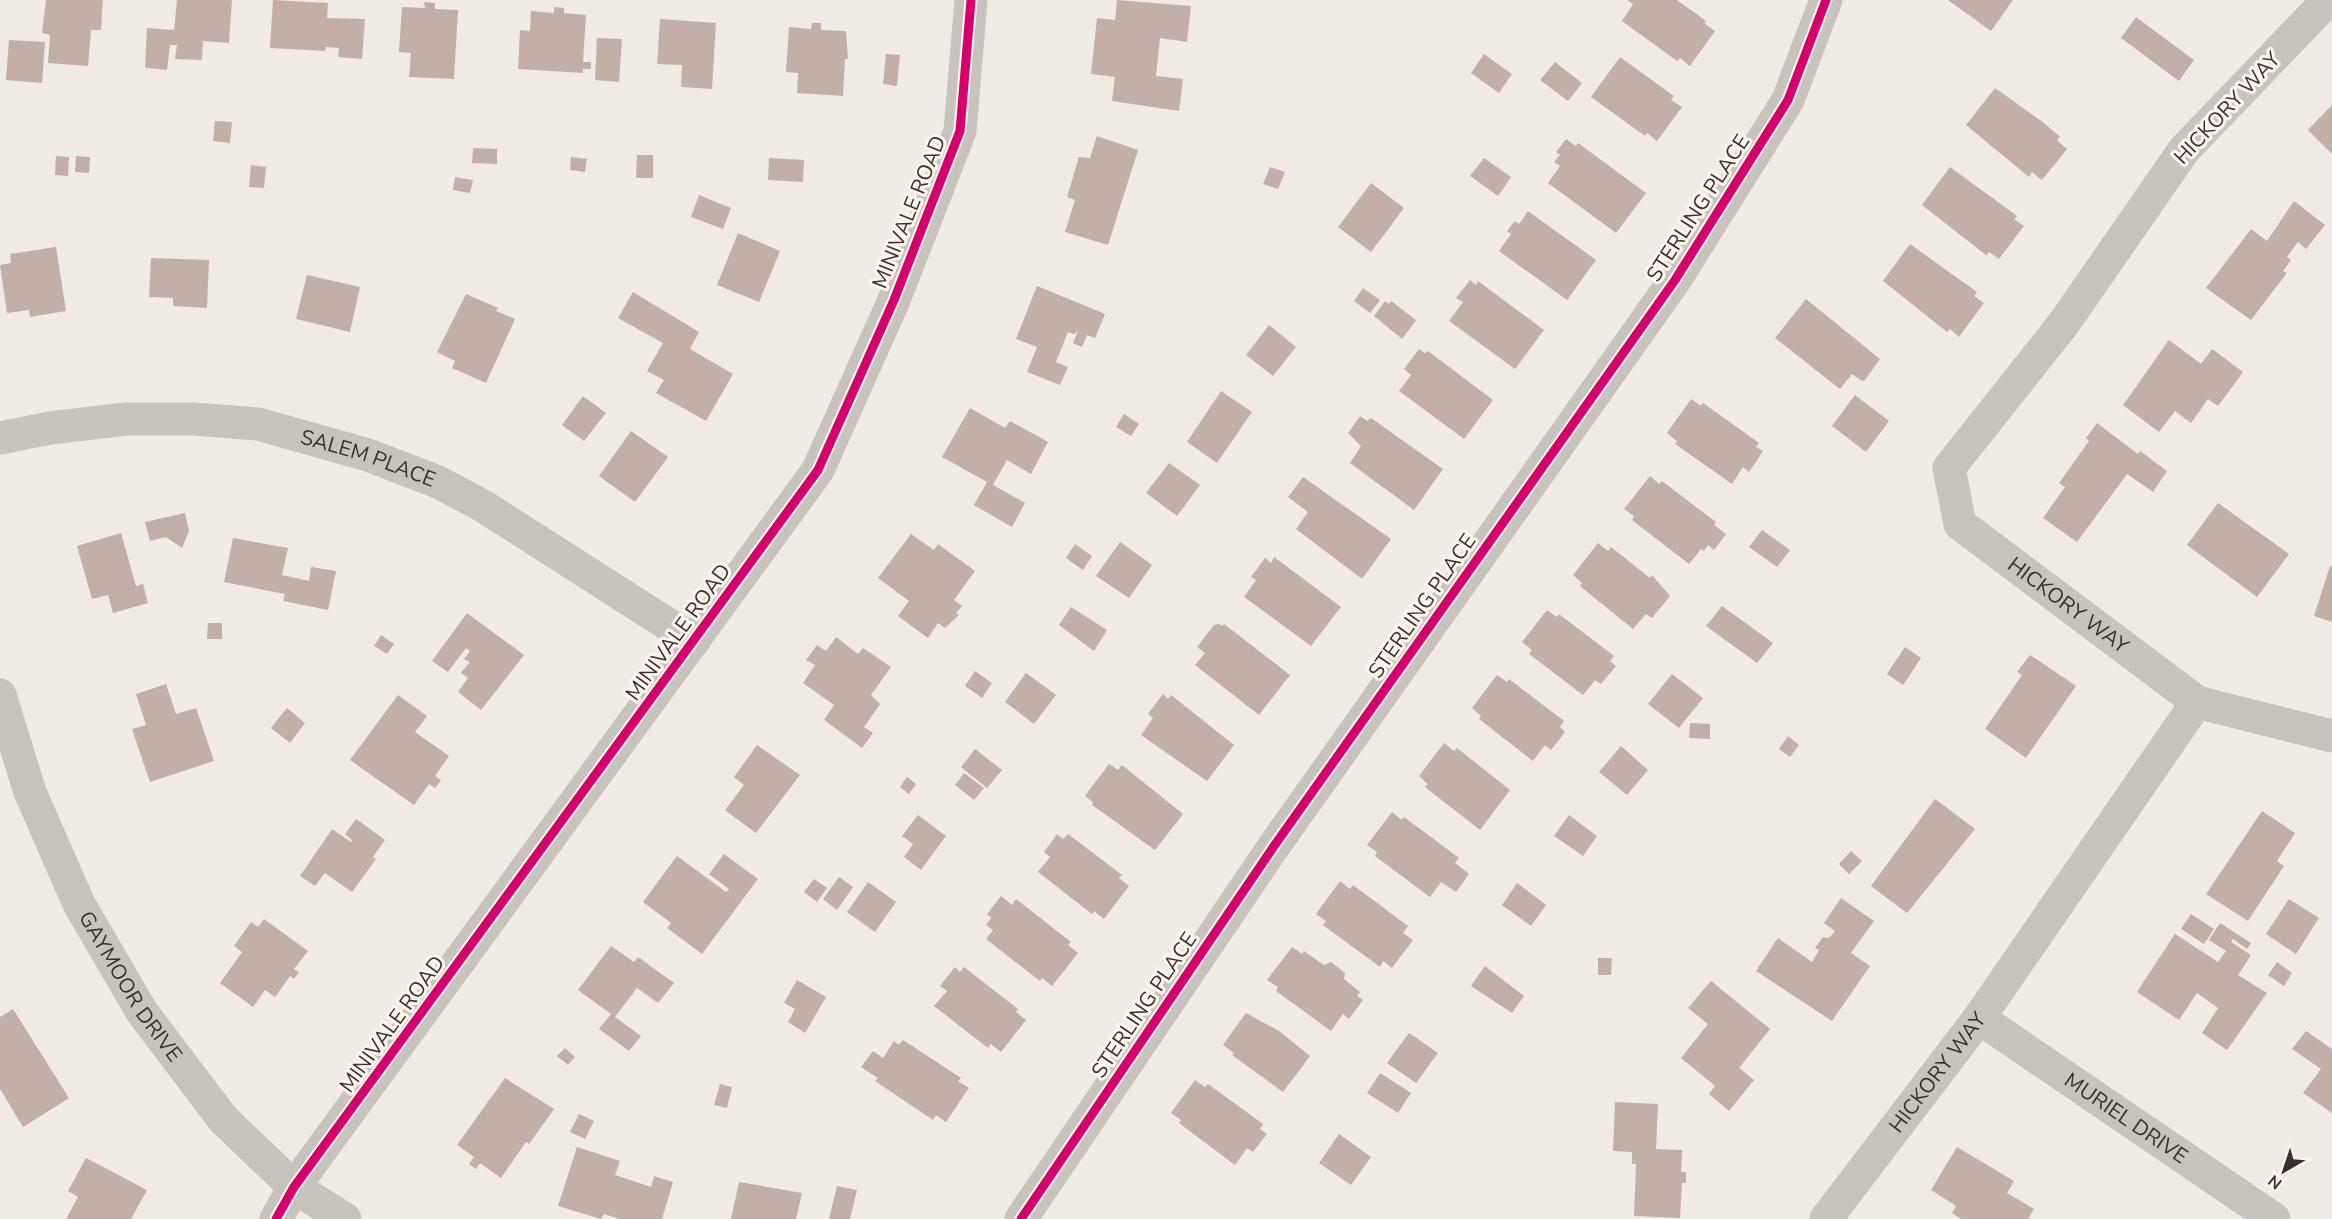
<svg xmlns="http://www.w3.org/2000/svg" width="2332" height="1219" font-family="'Nunito Sans',sans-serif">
  <rect width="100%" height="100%" fill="#f0ebe5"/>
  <path fill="#c3afa7" d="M46 0H103L101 30H91L88 66 48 63 50 35 42 33Z
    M177 0H232L229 43 203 41 202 60 175 59 177 45H170L167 70 147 68 145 67 147 28 174 30Z
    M273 0 328 3 327 18 365 19 362 59 338 57 339 48 326 47 325 51 270 48Z
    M1117 0 1191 6 1187 42 1160 38 1156 76 1183 79 1179 111 1112 101 1115 77 1091 74 1097 18 1115 20Z
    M1627 0H1677L1706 21 1704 23 1715 31 1690 66 1680 58 1677 61 1622 21 1633 4Z
    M1948 0H2013L1991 31Z
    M424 2 435 3V9L458 10 454 79 409 77 411 53 399 52 402 7 425 8Z
    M554 7 564 8V13L586 15 583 62H591V69H583V73L518 69 520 30 530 31 531 11 554 13Z
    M2136 17 2194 60 2179 81 2121 38Z
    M660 19 716 23 712 89 681 87 682 65 657 64Z
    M812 23H821V30L846 31 848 59H845L843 96 797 93 798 73 786 72 789 27 811 29Z
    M597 38 622 39 619 82 595 80Z
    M9 40 45 42 42 83 6 80Z
    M886 54 900 55 897 86 883 84Z
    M1484 54 1512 74 1499 93 1471 73Z
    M1620 57 1674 96 1671 100 1682 107 1657 141 1647 133 1645 136 1591 97Z
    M1555 62 1582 83 1568 101 1540 80Z
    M1995 88 2044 123 2060 137 2057 140 2067 149 2042 180 2032 172 2029 177 1966 125Z
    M2332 105V154L2308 130Z
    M215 121 232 122 230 143 213 141Z
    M1097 136 1138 150 1108 245 1065 232 1075 200 1067 197 1079 157 1090 158Z
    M1566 139 1576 146 1578 143 1646 193 1616 233 1548 183 1560 166 1554 162 1560 155 1556 152Z
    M473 148 497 149V164L472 163Z
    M637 155H653V178H636Z
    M56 156 69 157 68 176 55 175Z
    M76 156 90 157 89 173 75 172Z
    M571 157 587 159 585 172 570 170Z
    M769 158 804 160 803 182 768 180Z
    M1484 158 1511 177 1498 196 1470 176Z
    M251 165 266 167 264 188 249 187Z
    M1270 167 1285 172 1278 189 1263 184Z
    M1950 167 2017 216 2014 219 2024 226 1999 259 1989 252 1986 255 1922 205Z
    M455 177 473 180 470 193 453 190Z
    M1371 183 1404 208 1371 252 1338 227Z
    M699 195 731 208 723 229 691 217Z
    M2294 201 2325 225 2306 249 2298 242 2287 257 2291 260 2283 271 2287 273 2251 320 2206 288 2251 229 2267 241Z
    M1528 211 1596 260 1567 300 1499 251 1511 234 1507 231 1515 221 1519 224Z
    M738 233 780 251 759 302 717 285Z
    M1910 244 1977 292 1974 296 1984 303 1959 337 1950 329 1947 332 1883 281Z
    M56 247 66 311 30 317 29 310 7 313 0 265 11 263 10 254Z
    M151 258 209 260 207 308 173 306V298L149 297Z
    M307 275 360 287 350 332 296 319Z
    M1470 280 1476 285 1478 281 1544 330 1515 369 1449 321 1463 302 1456 298Z
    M1037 286 1105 314 1095 338 1087 335 1082 347 1073 343 1078 331 1074 334 1068 332 1056 362 1068 367 1060 385 1027 372 1037 347 1016 339Z
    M1363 288 1380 300 1370 313 1354 301Z
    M633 292 699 332 690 349 733 374 706 421 656 393 664 380 647 371 663 343 618 318Z
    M466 294 498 308 496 311 515 319 486 383 452 368 455 361 437 352Z
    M1806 299 1880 359 1865 380 1862 381 1852 374 1840 389 1775 338Z
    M1385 301 1389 304 1391 301 1416 320 1402 339 1374 316Z
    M1269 325 1296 347 1273 376 1246 355Z
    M2169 340 2201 364 2212 349 2243 372 2218 406 2208 399 2191 423 2175 411 2159 432 2123 405Z
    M1419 349 1425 353 1428 351 1493 400 1464 439 1399 391 1411 375 1404 369Z
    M1221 391 1252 412 1217 463 1187 442Z
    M1855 395 1889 421 1866 452 1832 426Z
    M583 396 606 413 584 441 562 425Z
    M1691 399 1701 406 1703 403 1759 443 1756 447 1763 451 1749 472 1743 467 1732 484 1675 444 1677 441 1667 433Z
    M970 408 1005 428 1010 421 1048 442 1031 474 1007 460 993 485 1025 503 1012 527 974 505 987 482 942 457Z
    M1124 414 1139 424 1131 436 1116 427Z
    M1360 416 1367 421 1371 418 1443 469 1414 510 1350 463 1361 446 1348 433Z
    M2097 423 2138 454 2140 451 2167 471 2153 492 2127 474 2077 542 2043 518 2065 487 2059 483 2089 441 2086 438Z
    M631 431 668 457 635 502 599 476Z
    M1169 463 1200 485 1177 516 1146 493Z
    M1650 476 1659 484 1662 481 1716 522 1714 525 1726 534 1714 550 1708 545 1704 551 1701 549 1689 564 1632 520 1634 516 1624 509Z
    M1303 477 1391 539 1362 579 1296 529 1308 512 1288 497Z
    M2218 503 2289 554 2257 597 2187 545Z
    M185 513 189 531 182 548 166 537 150 541 145 522Z
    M1762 530 1790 550 1777 567 1749 547Z
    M121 533 136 586 143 584 148 603 113 613 108 595 92 599 77 546Z
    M911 534 934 550 938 544 975 571 954 600 962 606 956 613 959 615 945 628 938 623 928 638 898 616 909 601 878 578Z
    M233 538 288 548 282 575 309 581 311 567 336 571 328 610 283 601 285 594 224 582Z
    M1120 542 1152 565 1129 598 1096 576Z
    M1598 543 1608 551 1611 547 1650 578 1652 575 1670 596 1652 618 1646 614 1633 629 1580 586 1582 583 1573 575Z
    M1075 544 1092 556 1083 570 1066 558Z
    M1274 557 1341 607 1311 646 1244 597 1256 580 1251 577 1265 558 1271 563Z
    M2330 566 2332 567V622L2314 616Z
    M1722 606 1773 643 1757 663 1706 626Z
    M1071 607 1107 630 1094 651 1059 625Z
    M1547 610 1557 617 1559 614 1614 656 1610 661 1616 666 1601 684 1595 680 1583 695 1529 654 1532 650 1522 642Z
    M467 613 524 655 481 710 458 692 468 678 461 673 470 662 464 659 470 651 466 648 448 672 432 661Z
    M208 623H222V639H207Z
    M1219 624 1222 626 1224 624 1290 675 1259 715 1195 665 1205 653 1197 647 1214 625Z
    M381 635 394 644 387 654 374 646Z
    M836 637 858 654 863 648 891 667 871 695 880 704 864 727 873 733 862 748 824 720 834 705 803 683 815 665 806 660 817 645 826 651Z
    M1905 647 1921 658 1903 685 1887 674Z
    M2030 655 2076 686 2026 758 1985 729 2022 675 2017 672Z
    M975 671 992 683 982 698 965 686Z
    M1026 673 1056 695 1034 724 1005 702Z
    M1672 674 1703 698 1679 728 1648 704Z
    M1497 675 1507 682 1509 679 1564 721 1560 727 1565 732 1551 750 1545 745 1533 761 1479 719 1481 716 1472 708Z
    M166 684 176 714 196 708 214 761 150 782 132 729 146 725 136 694Z
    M1163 694 1168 699 1171 695 1234 745 1207 781 1141 735 1153 718 1148 714Z
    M398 695 427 716 415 732 449 756 435 776 441 780 435 788 429 784 414 805 350 760Z
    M287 708 305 723 290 743 271 728Z
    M1690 723 1710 724V739L1689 738Z
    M1788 736 1799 745 1790 757 1779 749Z
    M1444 743 1454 751 1457 748 1510 790 1480 830 1425 787 1428 784 1419 776Z
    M757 745 800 775 756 833 725 810 744 785 734 777Z
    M1621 746 1648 770 1627 795 1599 772Z
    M975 749 1002 770 987 788 961 767Z
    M1109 764 1118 770 1122 765 1183 814 1155 850 1092 805 1093 802 1085 796Z
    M964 773 984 788 974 800 955 785Z
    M907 777 916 784 909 794 900 787Z
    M1935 799 1975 829 1907 913 1871 886Z
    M2262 811 2295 833 2277 861 2284 866 2248 921 2206 894Z
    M1392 812 1402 820 1404 817 1459 858 1455 863 1469 874 1456 892 1441 882 1430 897 1375 856 1377 852 1367 845Z
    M918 815 946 836 921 870 904 857 913 844 902 836Z
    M1569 815 1597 836 1583 856 1554 836Z
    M356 819 385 840 373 857 376 859 352 892 325 873 315 886 300 876 332 829 351 842 352 840 345 834Z
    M1057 834 1063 839 1068 834 1122 875 1119 878 1129 886 1104 919 1094 911 1092 914 1038 872 1050 857 1044 852Z
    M1851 851 1862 861 1849 874 1839 864Z
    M724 854 758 879 702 954 667 928 671 923 643 902 677 856 726 892 729 889 709 874Z
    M839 877 853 887 837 910 823 899Z
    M814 879 827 888 817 902 804 892Z
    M1340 881 1350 889 1353 885 1408 926 1403 933 1413 940 1392 968 1383 961 1380 967 1323 925 1326 921 1316 914Z
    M868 882 896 902 875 932 847 912Z
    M1517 883 1546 905 1531 926 1502 905Z
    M1001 896 1012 905 1016 899 1071 942 1068 945 1078 953 1052 986 1042 978 1040 981 986 939 993 930 986 925 991 918 987 914Z
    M1841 898 1874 921 1851 953 1870 966 1832 1021 1756 971 1778 938 1812 962 1819 950 1815 948 1823 937 1829 938 1835 931 1824 923Z
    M2289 899 2319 918 2296 954 2266 934Z
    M2191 914 2214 929 2204 944 2181 929Z
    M264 919 308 951 294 969 299 972 294 979 290 976 275 997 265 990 253 1007 220 983 242 952 234 946 251 922 258 927Z
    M2220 923 2251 943 2247 949 2233 939 2231 942 2251 955 2238 975 2267 993 2227 1050 2202 1033 2218 1008 2197 993 2179 1020 2137 992 2175 934 2218 962 2226 951 2209 940Z
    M611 946 634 962 638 957 674 983 658 1003 637 988 615 1017 641 1036 629 1051 599 1029 611 1014 578 990Z
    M1292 947 1302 954 1304 951 1324 965 1331 962 1345 973 1344 979 1360 992 1357 996 1363 1000 1349 1019 1343 1014 1331 1031 1276 991 1278 987 1267 980Z
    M1598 958H1612L1611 975H1598Z
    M2277 962 2292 973 2284 986 2268 975Z
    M1485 966 1524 996 1512 1013 1471 986Z
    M955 967 960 972 964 967 1018 1009 1016 1012 1026 1020 1001 1052 991 1044 988 1048 934 1006 947 991 940 986Z
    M797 980 826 997 805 1033 788 1022 795 1009 784 1003Z
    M1711 981 1770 1029 1739 1068 1754 1080 1729 1111 1709 1094 1715 1086 1681 1058 1708 1024 1688 1008Z
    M13 1009 69 1098 23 1127 0 1089V1017Z
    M1246 1013 1279 1031 1310 1056 1283 1092 1232 1055 1234 1053 1223 1045Z
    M2306 1031 2332 1049V1113L2303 1093 2321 1069 2292 1049Z
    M1409 1033 1438 1053 1416 1083 1387 1063Z
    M903 1040 961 1078 958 1081 969 1088 946 1122 936 1115 933 1120 875 1081 878 1078 861 1067 873 1051 883 1058 894 1041 899 1045Z
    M565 1048 575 1057 568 1065 557 1056Z
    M1380 1073 1411 1093 1398 1113 1367 1093Z
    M505 1078 554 1109 529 1144 526 1142 501 1178 480 1163 476 1169 469 1164 474 1157 457 1145Z
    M1195 1080 1205 1087 1208 1084 1263 1124 1260 1129 1267 1134 1253 1152 1247 1148 1235 1165 1179 1123 1181 1120 1171 1113Z
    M720 1084 732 1087 727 1108 714 1105Z
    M1615 1102 1658 1104 1656 1149 1682 1150 1681 1172H1686V1183H1682L1680 1218 1634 1216 1636 1164H1632V1152L1613 1151Z
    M579 1114 594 1121 585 1139 570 1132Z
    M1339 1134 1371 1157 1351 1185 1319 1163Z
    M577 1147 620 1161 615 1175 651 1187 654 1176 673 1182 662 1219H619L604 1214 601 1219 558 1206Z
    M1957 1147 2014 1181 2007 1193 2034 1209 2028 1219H1961L1952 1213 1956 1206 1931 1190Z
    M86 1158 147 1190 131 1219H66L78 1197 68 1191Z
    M739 1182 802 1193 796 1219H731Z
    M837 1186 857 1190 850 1219H829Z"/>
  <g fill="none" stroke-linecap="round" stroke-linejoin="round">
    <g stroke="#c9c3be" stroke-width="33">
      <path id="s1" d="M2328 0 2184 150 2064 323 1949 468 1960 524 2197 702 2332 736"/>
      <path id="s2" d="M0 438 50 428 126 419H194L258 424 368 455 438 482 483 506 694 641"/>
      <path id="s3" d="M0 695 30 792 79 904 142 1012 223 1119 294 1187 345 1219"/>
      <path id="s4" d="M1979 1018 2274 1219"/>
      <path d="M276 1219 294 1187 818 470 894 300 960 131 971 0"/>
      <path d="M1021 1219 1274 846 1675 280 1788 100 1826 0"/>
      <path id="s5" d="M1826 1219 1979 1018 2197 702"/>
    </g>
    <g stroke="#fbf5ee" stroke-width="13">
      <path id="cycleway" d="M276 1219 294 1187 818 470 894 300 960 131 971 0
        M1021 1219 1274 846 1675 280 1788 100 1826 0"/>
    </g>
    <use href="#cycleway" stroke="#d6006c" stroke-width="9"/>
  </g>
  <g text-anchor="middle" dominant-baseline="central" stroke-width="6" stroke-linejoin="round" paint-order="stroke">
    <g font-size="21" fill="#3b302b" stroke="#fbf5ee">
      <text transform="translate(2227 108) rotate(-47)">HICKORY WAY</text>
      <text transform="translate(1698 208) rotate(-57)">STERLING PLACE</text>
      <text transform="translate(909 212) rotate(-68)">MINIVALE ROAD</text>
      <text stroke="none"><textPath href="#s2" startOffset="375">SALEM PLACE</textPath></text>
      <text transform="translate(1422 606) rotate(-55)">STERLING PLACE</text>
      <text stroke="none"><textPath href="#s1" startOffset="796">HICKORY WAY</textPath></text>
      <text transform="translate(678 632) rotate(-54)">MINIVALE ROAD</text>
      <text stroke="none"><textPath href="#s3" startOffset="321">GAYMOOR DRIVE</textPath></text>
      <text transform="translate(1144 1005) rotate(-56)">STERLING PLACE</text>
      <text transform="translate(392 1024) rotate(-54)">MINIVALE ROAD</text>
      <text stroke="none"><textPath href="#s5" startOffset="184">HICKORY WAY</textPath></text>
      <text stroke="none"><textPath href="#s4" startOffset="178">MURIEL DRIVE</textPath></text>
    </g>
  </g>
  <g transform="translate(2284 1171) rotate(219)" stroke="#fbf5ee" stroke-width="4.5" paint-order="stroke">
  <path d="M0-4.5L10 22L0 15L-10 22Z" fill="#3b302b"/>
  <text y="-9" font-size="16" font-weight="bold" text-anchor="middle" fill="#3b302b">N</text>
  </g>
</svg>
